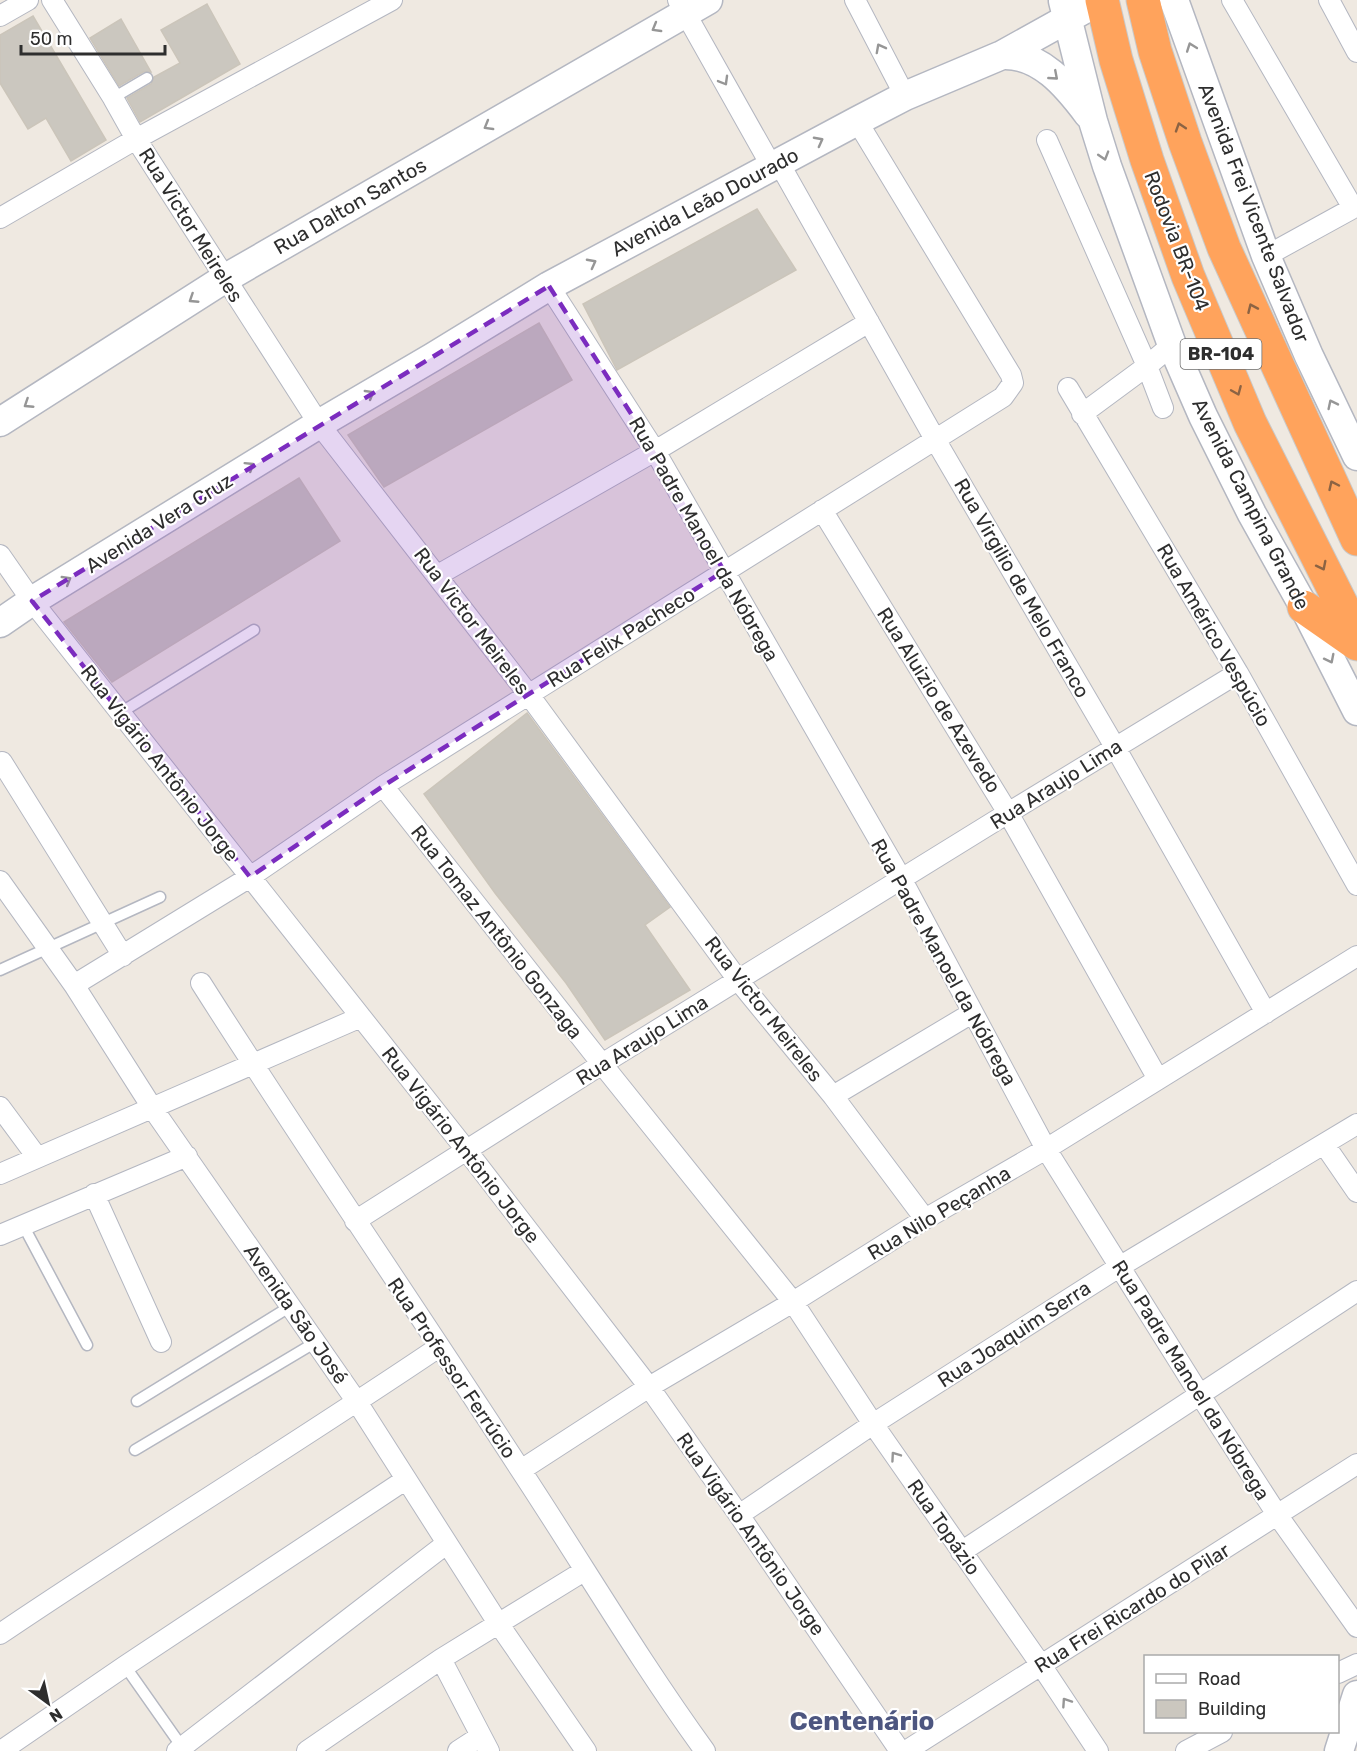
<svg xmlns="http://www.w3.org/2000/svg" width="1357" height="1751" font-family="Rubik,sans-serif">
  <rect width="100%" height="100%" fill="#efe9e1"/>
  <path fill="#cbc7bf" stroke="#cbc5ba" stroke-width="1.5" d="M207 4 240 64 140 122 127 98 151 84 154 77 180 63 161 30Z
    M33 16 106 140 71 161 46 118 28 129 0 83V35Z
    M121 19 151 72H143L119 86 90 38Z
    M757 209 796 270 617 370 583 304Z
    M539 323 572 380 384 487 348 435Z
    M299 478 340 541 112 682 64 622Z
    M527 713 670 907 645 925 690 990 605 1040 566 983 495 893 424 794Z"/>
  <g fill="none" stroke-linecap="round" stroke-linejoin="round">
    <g stroke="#b4b7c1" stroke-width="13">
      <path id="lane" d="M113 98 147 78
        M120 713 254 630
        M0 970 160 897
        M23 1225 87 1345
        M137 1401 291 1306
        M135 1450 316 1342
        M125 1666 182 1747"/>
    </g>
    <g stroke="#b4b7c1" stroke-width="22">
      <path id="street" d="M52 0 113 98 136 139 319 424 529 695 738 980 833 1096 925 1219
        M678 0 772 167
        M855 0 905 96
        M1232 0 1353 208
        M1329 0 1357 52
        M0 16 28 0
        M1047 140 1147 366 1163 408
        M779 163 936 441 1115 747 1266 1013
        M0 218 136 139 392 0
        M1266 256 1357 206
        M549 286 655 451 902 880 1046 1149 1200 1395 1278 1516 1357 1627
        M1068 388 1238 673 1357 885
        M1082 414 1147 366 1172 345
        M822 510 1008 813 1158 1079
        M0 555 32 601 467 1151 649 1387 739 1515 900 1751
        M438 575 655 451 869 322
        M2 762 123 956
        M383 786 602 1064 793 1302 873 1424 1041 1665 1098 1751
        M0 881 74 985 153 1109 357 1402 498 1623 586 1751
        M201 983C305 1147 415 1307 520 1469 582 1563 639 1660 705 1751
        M74 985 250 877 383 786 1003 397 1013 383 1011 375 857 121
        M833 1096 972 1013
        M0 1107 37 1157
        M1324 1144 1357 1192
        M0 1174 361 1017
        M94 1194 161 1342
        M355 1221 602 1064 1008 813 1238 673
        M0 1235 187 1156
        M521 1470 649 1387 793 1302 925 1219 1046 1149 1357 956
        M739 1515 873 1424 1119 1267 1357 1124
        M961 1552 1357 1291
        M0 1634C145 1536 294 1445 439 1347
        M441 1659 489 1751
        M1338 1673 1357 1664
        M1 1751 125 1666 405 1480
        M177 1751 446 1544
        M307 1751 441 1659 584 1571
        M458 1751 481 1736
        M906 1751 1357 1464
        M1186 1751 1222 1732"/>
    </g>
    <g stroke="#b4b7c1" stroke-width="31">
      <path id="secondary" d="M1174 0 1266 256 1309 356 1357 456
        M1063 1 1093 121 1107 166 1172 345 1203 416 1252 514 1304 607 1357 711
        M1002 55C1040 53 1067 86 1088 114
        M0 422 224 279 708 0
        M0 623 32 601 319 424 433 357 549 286 857 121 905 96 1002 55 1101 0
        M1339 1751 1357 1695"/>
    </g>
    <g stroke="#c9c9c9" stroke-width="35">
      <path id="highway" d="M1102 0 1116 60 1147 160 1188 276 1250 423 1357 635
        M1143 0 1155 51 1185 142 1224 248 1357 539
        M1304 607 1357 644"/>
    </g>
    <use href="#lane" stroke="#fff" stroke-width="10"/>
    <use href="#street" stroke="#fff" stroke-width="20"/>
    <use href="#secondary" stroke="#fff" stroke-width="28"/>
    <use href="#highway" stroke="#ffa35c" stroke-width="33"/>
  </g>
  <defs><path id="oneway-chevron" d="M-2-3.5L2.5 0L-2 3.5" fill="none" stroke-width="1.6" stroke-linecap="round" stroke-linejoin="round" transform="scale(1.5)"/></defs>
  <g stroke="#969696">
    <use href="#oneway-chevron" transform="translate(656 28) rotate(150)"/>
    <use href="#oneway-chevron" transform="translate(1191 47) rotate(-110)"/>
    <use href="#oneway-chevron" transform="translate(880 48) rotate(-118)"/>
    <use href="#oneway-chevron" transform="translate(1054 76) rotate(41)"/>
    <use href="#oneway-chevron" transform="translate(724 81) rotate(60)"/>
    <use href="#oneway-chevron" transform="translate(488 126) rotate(150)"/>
    <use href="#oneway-chevron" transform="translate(819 141) rotate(-28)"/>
    <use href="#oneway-chevron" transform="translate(1104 156) rotate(73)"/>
    <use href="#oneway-chevron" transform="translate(592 263) rotate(-28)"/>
    <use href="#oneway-chevron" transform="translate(193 299) rotate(147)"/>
    <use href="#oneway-chevron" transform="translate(370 394) rotate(-30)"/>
    <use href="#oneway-chevron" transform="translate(28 404) rotate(147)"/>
    <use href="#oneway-chevron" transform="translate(1332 404) rotate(-116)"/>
    <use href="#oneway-chevron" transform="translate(250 466) rotate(-32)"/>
    <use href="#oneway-chevron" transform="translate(67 580) rotate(-31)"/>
    <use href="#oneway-chevron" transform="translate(1330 659) rotate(63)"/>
    <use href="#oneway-chevron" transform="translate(895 1456) rotate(-125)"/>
    <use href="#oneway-chevron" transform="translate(1066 1702) rotate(-124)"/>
  </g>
  <g stroke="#8c6343">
    <use href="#oneway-chevron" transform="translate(1180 127) rotate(-108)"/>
    <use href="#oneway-chevron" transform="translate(1252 308) rotate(-114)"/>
    <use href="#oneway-chevron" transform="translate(1237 391) rotate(67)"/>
    <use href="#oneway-chevron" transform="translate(1333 485) rotate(-115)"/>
    <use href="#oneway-chevron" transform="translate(1322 566) rotate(63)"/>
  </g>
  <path fill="#7b2cbf" fill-opacity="0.2" stroke="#7b2cbf" stroke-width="4.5" stroke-dasharray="12 8" stroke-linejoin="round" d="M549 286 655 451 724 571 383 786 250 877 32 601Z"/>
  <g text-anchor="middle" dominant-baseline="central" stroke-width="4.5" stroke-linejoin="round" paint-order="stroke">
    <rect fill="#fff" stroke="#6d6d6d" stroke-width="1.5" x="1180.5" y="339" width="81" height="30" rx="4.5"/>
    <g font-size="18" font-weight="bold" fill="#2e2e2e">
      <text x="1221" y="354">BR-104</text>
    </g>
    <g font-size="20" fill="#2e2e2e" stroke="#fff">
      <text transform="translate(705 202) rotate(-28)">Avenida Leão Dourado</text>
      <text transform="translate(350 206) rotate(-30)">Rua Dalton Santos</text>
      <text transform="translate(1254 213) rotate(69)">Avenida Frei Vicente Salvador</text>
      <text transform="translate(191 225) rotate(58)">Rua Victor Meireles</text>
      <text transform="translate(1177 241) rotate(69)">Rodovia BR-104</text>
      <text transform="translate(1251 504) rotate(63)">Avenida Campina Grande</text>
      <text transform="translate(159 523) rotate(-32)">Avenida Vera Cruz</text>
      <text transform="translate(704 539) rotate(60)">Rua Padre Manoel da Nóbrega</text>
      <text transform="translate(1022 588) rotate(60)">Rua Virgilio de Melo Franco</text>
      <text transform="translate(472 621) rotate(53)">Rua Victor Meireles</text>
      <text transform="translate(1214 635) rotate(60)">Rua Américo Vespúcio</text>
      <text transform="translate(621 637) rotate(-32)">Rua Felix Pacheco</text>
      <text transform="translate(939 700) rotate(58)">Rua Aluizio de Azevedo</text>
      <text transform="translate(160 763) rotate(52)">Rua Vigário Antônio Jorge</text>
      <text transform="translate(1056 784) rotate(-32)">Rua Araujo Lima</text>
      <text transform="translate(497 932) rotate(52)">Rua Tomaz Antônio Gonzaga</text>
      <text transform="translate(944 962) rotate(61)">Rua Padre Manoel da Nóbrega</text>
      <text transform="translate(764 1009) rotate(52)">Rua Victor Meireles</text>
      <text transform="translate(642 1040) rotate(-32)">Rua Araujo Lima</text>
      <text transform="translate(461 1145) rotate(52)">Rua Vigário Antônio Jorge</text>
      <text transform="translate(939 1213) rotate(-31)">Rua Nilo Peçanha</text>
      <text transform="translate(296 1314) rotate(55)">Avenida São José</text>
      <text transform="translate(1014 1334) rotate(-33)">Rua Joaquim Serra</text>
      <text transform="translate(452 1368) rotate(56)">Rua Professor Ferrúcio</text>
      <text transform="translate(1191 1380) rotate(58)">Rua Padre Manoel da Nóbrega</text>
      <text transform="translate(944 1527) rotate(55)">Rua Topázio</text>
      <text transform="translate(751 1534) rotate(55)">Rua Vigário Antônio Jorge</text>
      <text transform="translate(1132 1608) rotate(-32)">Rua Frei Ricardo do Pilar</text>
    </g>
    <g font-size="26" font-weight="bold" fill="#4d5680" stroke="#fff">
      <text x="862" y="1721">Centenário</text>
    </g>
  </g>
  <rect x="1144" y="1655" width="195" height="78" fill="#ffffff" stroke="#ababab" stroke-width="1.5"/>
  <rect x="1156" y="1674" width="30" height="9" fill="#ffffff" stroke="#ababab" stroke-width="1.5"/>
  <text x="1198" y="1685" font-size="18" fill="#2e2e2e">Road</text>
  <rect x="1156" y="1700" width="30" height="18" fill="#cbc7bf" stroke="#ababab" stroke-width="1.5"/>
  <text x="1198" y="1715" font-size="18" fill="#2e2e2e">Building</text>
  <g transform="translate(48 1703) rotate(147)" stroke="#ffffff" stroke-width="4.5" paint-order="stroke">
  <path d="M0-4.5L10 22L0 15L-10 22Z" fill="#2e2e2e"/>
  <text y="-9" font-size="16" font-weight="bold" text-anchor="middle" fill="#2e2e2e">N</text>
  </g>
  <path d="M21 45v9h144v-9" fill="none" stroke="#2e2e2e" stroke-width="3"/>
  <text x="30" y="45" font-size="18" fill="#2e2e2e" stroke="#ffffff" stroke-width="4.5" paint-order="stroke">50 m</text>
</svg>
